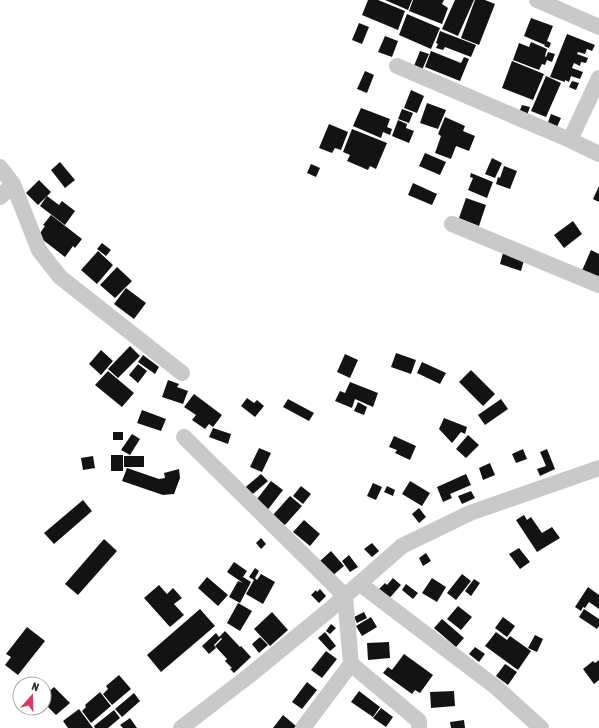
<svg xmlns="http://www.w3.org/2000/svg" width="599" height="728" font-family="'Asap Condensed',sans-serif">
  <rect width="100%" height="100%" fill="#fff"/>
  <path fill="#131313" d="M368 0H378L405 11 398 30 362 15Z
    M385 0H412L408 10Z
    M413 0H444L442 4 448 8 442 24 409 11Z
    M455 0H474L458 36 442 29Z
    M475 0H485L495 4 479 45 461 38Z
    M407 14 440 28 431 49 399 35Z
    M531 18 553 26 547 41 551 43 549 48 544 46 545 45 524 36Z
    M359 23 369 27 362 44 352 40Z
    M440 31 476 45 471 57 445 47 443 50 436 48 438 44 436 43Z
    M567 34 595 45 592 51 587 49 585 54 578 52 577 54 588 58 586 63 581 62 580 66 574 63 572 68 583 72 580 79 571 76 569 82 565 80V82L550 77Z
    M385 36 398 41 392 57 378 52Z
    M531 42 547 49 545 56 546 57 548 52 555 54 552 62 547 60 545 65 542 64 539 70 513 60 519 43 529 47Z
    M420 51 429 54 422 70 414 66Z
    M431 51 461 63 464 57 469 59 460 81 425 67Z
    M512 61 544 74 533 100 502 88Z
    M365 71 374 75 367 93 357 89Z
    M546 76 561 83 546 117 531 111Z
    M572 81 579 83 576 90 569 87Z
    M411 90 424 96 417 113 404 108Z
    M427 103 446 110 438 129 420 123Z
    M522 105 530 107 526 118 518 115Z
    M361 108 390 119 387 127 392 129 390 135 383 132 381 138 353 126Z
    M402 109 413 113 409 123 398 119Z
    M551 114 561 118 556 129 547 125Z
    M445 117 465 126 463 131 475 136 469 151 456 146 451 159 435 153 441 136 438 134Z
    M398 120 407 124 406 128 414 131 409 143 392 136Z
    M329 124 348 132 341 150 335 148 332 153 319 148Z
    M352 129 387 143 376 169 370 166 368 170 347 161 350 155 343 152Z
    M425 153 446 162 440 175 419 166Z
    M492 158 502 163 495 178 485 174Z
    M60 162 75 180 65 188 51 170Z
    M311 164 320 168 316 177 307 173Z
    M504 166 517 171 510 189 496 184 498 177 500 178Z
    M471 173 493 182 487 198 468 190 473 178 470 177Z
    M39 180 51 192 38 205 26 193Z
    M413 183 437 194 432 205 408 195Z
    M599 186V202L593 199Z
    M47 196 59 205 62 201 75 211 65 225 40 206Z
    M466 198 486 205 479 226 459 218Z
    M51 215 82 239 75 248 73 246 65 257 38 236 45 226 43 225Z
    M573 221 582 234 564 248 554 235Z
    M102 243 111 250 106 256 97 249Z
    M591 250 599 254V281L581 273Z
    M98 251 113 265 97 284 81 270Z
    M503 253 524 260 521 271 500 264Z
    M117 267 132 281 115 298 100 285Z
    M126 288 146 303 134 319 114 304Z
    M130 346 140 356 118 378 108 369Z
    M101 350 113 361 101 375 89 364Z
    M396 353 416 360 411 374 391 367Z
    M345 354 358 360 350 378 337 372Z
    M143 355 159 367 155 374 138 362Z
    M422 362 446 373 440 384 417 373Z
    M138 364 147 371 138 383 129 375Z
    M471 370 495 394 483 406 459 382Z
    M108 371 134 393 122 407 95 385Z
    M168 380 179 384 177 387 188 391 183 404 162 397Z
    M350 382 378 393 373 407 355 399 352 408 335 401 340 391 345 393Z
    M194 394 222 415 213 427 209 424 205 429 192 420 196 415 184 407Z
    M247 398 254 403 257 400 264 406 255 417 241 406Z
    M288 399 314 413 309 421 283 407Z
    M501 399 508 409 485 425 478 415Z
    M358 402 367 407 364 415 354 411Z
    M142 410 166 419 161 431 137 423Z
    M444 418 467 427 465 434 461 432 452 443 439 429Z
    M213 428 231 434 228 444 209 437Z
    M113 432H123V440H113Z
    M132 434 140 439 130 455 121 450Z
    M468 435 479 445 466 458 456 449Z
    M394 436 416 446 410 460 395 453 397 450 389 447Z
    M259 448 271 453 262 472 250 467Z
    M523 449 527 459 516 463 512 454Z
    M547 449 555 469 540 476 537 469 546 466 540 452Z
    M111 455H123V471H111Z
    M93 456 95 468 83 470 81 458Z
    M124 456H144V467H124Z
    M490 463 495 475 483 480 479 468Z
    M127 468 159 479 165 478 164 473 179 469 180 478 174 494 163 495 122 481Z
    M261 474 268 481 248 498 241 491Z
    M466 474 471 485 450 494 452 498 443 502 437 487Z
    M271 481 283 490 266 512 254 503Z
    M410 481 430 493 422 506 402 494Z
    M373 483 382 487 376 500 367 496Z
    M301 486 311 494 303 504 293 496Z
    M387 486 395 490 393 496 384 492Z
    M471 491 475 498 462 504 458 496Z
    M290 496 302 506 285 525 273 515Z
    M83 500 92 511 54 544 44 533Z
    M419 508 426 517 419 523 412 514Z
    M524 515 527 520 531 517 542 533 552 527 560 538 537 552 516 520Z
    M304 520 320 534 310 546 293 532Z
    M261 538 266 544 261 549 256 543Z
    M104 539 117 551 78 595 65 584Z
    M372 543 379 551 372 557 364 549Z
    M519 548 530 562 520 569 509 554Z
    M331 551 344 566 332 576 319 562Z
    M426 553 431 561 423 566 419 558Z
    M349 555 358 567 350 572 342 561Z
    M234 562 247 571 243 577 251 582 240 603 229 597 238 581 243 583 227 572Z
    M255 568 259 571 255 578 257 580 261 574 275 582 263 604 246 594 254 580 249 577Z
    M462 574 471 581 456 600 447 593Z
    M207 577 228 595 218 606 198 588Z
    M393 578 401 585 387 601 376 592 385 583 387 585Z
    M432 578 446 587 437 602 422 593Z
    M474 579 480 583 471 596 465 591Z
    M406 584 418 593 413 599 402 590Z
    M159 585 167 594 173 588 182 598 174 604 184 615 170 627 144 598Z
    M588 587 599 595V609L589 602 585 608 583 607 581 611 575 607Z
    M320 589 326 596 319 603 311 595 316 590 317 592Z
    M238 603 252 611 240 631 227 623Z
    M458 606 472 617 461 630 447 619Z
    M200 609 215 626 161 672 147 655Z
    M584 609 599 619V626L597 629 579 617Z
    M272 612 288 630 270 646 254 629Z
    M364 612 367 618 357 623 354 617Z
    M371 617 377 627 362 636 356 626Z
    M503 617 515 626 507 637 495 628Z
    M442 619 464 638 456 647 434 628Z
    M331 624 336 628 330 634 326 631Z
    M27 627 45 641 18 675 5 665 11 657 6 654Z
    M225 631 240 647 236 651 241 646 251 657 234 673 230 669 232 668 225 661 227 659 215 646 222 639 221 638 214 645 216 648 209 654 202 646 216 633 219 637Z
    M325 632 336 646 330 651 318 638Z
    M496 632 507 640 510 636 531 651 518 670 485 646Z
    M535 635 543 639 537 652 528 648Z
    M260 637 268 645 259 653 252 644Z
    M389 642 390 658 368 660 367 643Z
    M475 647 485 654 479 662 469 654Z
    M326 651 337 659 322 678 311 670Z
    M404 654 433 675 420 693 415 690 412 694 383 673 388 667 392 670Z
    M599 660V680L594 684 583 669 593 661 595 663Z
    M505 664 517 672 508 685 496 676Z
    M119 675 131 689 112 705 103 694 108 689 106 686Z
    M307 682 317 690 302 709 292 702Z
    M54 687 70 703 56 715 44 703V696Z
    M359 691 380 707 373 717 351 702Z
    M454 691 455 706 431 708 430 692Z
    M100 692 111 706 91 723 82 711 86 707 85 705Z
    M134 693 140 701 122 717 115 709Z
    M381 708 393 717 386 727 373 718Z
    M79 709 93 728H68L63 721Z
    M114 710 120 718 108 728H95L94 726Z
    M283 715 296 726 294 728H273Z
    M130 718 137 728H123L120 725Z
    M464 720 465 728H451L450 722Z"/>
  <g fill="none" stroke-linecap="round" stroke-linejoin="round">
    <path stroke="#c9c9c9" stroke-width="16" d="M537 0 599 27
      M397 66 570 140 599 154
      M570 140 599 78
      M0 167 13 184 39 250 60 277 182 373
      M0 197 13 184
      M452 224 599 285
      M184 437 345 596 351 664 303 728
      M360 584 497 688 541 728
      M351 664 419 721V728
      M181 728 250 675 328 611 402 546 470 513 599 468"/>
  </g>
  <g transform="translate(32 696) rotate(20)"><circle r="19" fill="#ffffff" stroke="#ababab"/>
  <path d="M0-3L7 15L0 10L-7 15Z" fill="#d83962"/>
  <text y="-6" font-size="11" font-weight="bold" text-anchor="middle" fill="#2c2c2c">N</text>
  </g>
</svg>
